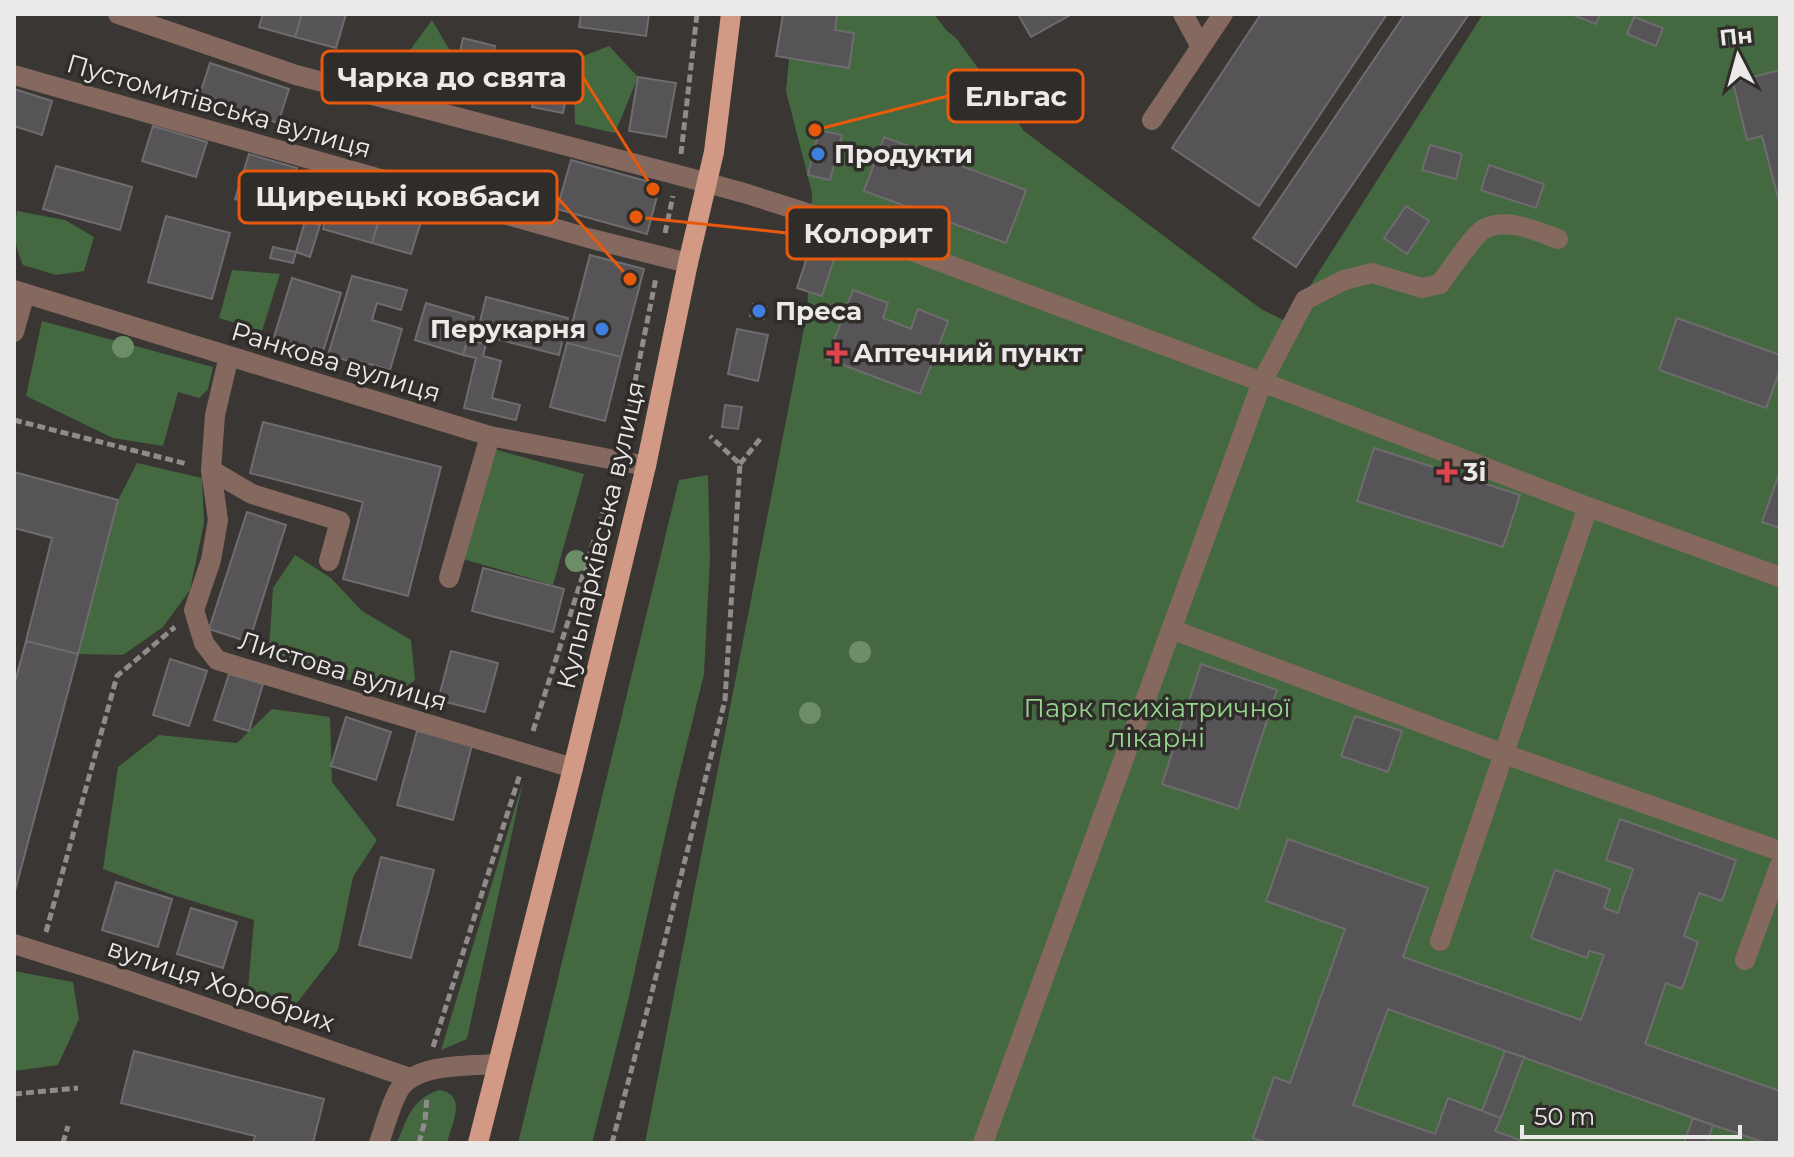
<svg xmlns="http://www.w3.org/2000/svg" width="1794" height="1157" font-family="Montserrat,sans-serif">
  <rect width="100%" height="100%" fill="#393634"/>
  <path fill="#446940" d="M793 14H934L946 30 956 38 1024 131 1261 309 1287 322 1483 14H1780V1143H645L807 313 812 193 786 91Z
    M432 20 453 56 426 86 397 68Z
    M609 46 638 77 615 133 575 124 573 60Z
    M17 211 65 220 94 237 84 271 56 275 23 265C14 243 13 234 17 211Z
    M232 270 280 274 262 331 219 318Z
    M42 321 213 367 208 389 199 398 178 392 163 446 113 438 26 396Z
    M494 449 584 474 553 585 463 559Z
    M137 463 202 478 204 523 190 590 163 627 123 655 78 654 118 500Z
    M708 475 710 558 704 674 675 792 628 1001 592 1143H518L679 480Z
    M295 555 331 578 362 611 411 640 415 680 394 697 360 683 310 670 269 649 273 588Z
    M272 709 330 717 332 782 377 840 353 877 338 950 293 1008 248 989 254 920 173 895 103 869 118 767 159 735 237 743Z
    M523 782 467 1039 441 1050Z
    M14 971 73 982 79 1019 58 1065 14 1071Z
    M439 1090C468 1094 452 1123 447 1143H397C407 1119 411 1099 439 1090Z"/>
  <path fill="#565456" stroke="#6e6c6e" stroke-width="2" d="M263 14H302L295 37 259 27Z
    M302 14H346L336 48 295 37Z
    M581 14H649L646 36 579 27Z
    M783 14H837L835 30 854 33 849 68 776 56Z
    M1018 14H1072L1031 37Z
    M1261 14H1387L1259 206 1172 148Z
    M1405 14H1469L1296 267 1253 238Z
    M1571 14H1600L1596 24Z
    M1634 17 1663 28 1656 46 1627 34Z
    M463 38 495 46 484 95 452 87Z
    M541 54 573 60 563 113 532 107Z
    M210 63 289 89 278 123 199 97Z
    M1780 70V206L1762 136 1747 140 1733 82Z
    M638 77 676 83 666 137 629 131Z
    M14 89 52 101 42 135 14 126Z
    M153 126 207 142 196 177 142 161Z
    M819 130 842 135 830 180 808 175Z
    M884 137 1026 190 1006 243 864 191Z
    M1430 145 1462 154 1456 179 1422 170Z
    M249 154 297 168 283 214 235 199Z
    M571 160 660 185 647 234 557 209Z
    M1489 165 1544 184 1536 208 1481 190Z
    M56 166 132 187 120 230 43 209Z
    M337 182 386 197 372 243 323 229Z
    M386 197 425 208 411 254 372 243Z
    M1406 206 1429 221 1407 254 1384 238Z
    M166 216 230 233 212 299 148 282Z
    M305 221 320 225 310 257 296 252Z
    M273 247 296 252 293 263 270 258Z
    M809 251 834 259 822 296 797 288Z
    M590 255 644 269 621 357 567 343Z
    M352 276 407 290 401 310 377 303 372 320 402 329 390 370 359 361V364L328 355Z
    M292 278 341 293 323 352 274 337Z
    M853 290 888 303 883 318 911 329 918 309 948 321 920 394 827 359Z
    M486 297 568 318 559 355 477 334Z
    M426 303 474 317 463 355 415 340Z
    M753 304 767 307 764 319 750 316Z
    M1677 318 1780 355V370L1766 408 1659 370Z
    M737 329 768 335 758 381 728 374Z
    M468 340 486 344 483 356 501 361 492 398 520 405 516 420 464 408 476 358 463 355Z
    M567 343 621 357 605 421 550 407Z
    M725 405 742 407 738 429 722 427Z
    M263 422 441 467 408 596 343 579 363 502 250 473Z
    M1374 448 1520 495 1503 547 1357 501Z
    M1780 471V528L1762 522Z
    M14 472 118 500 78 654 26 641 52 538 14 528Z
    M247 512 286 525 249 642 209 629Z
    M483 568 564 589 553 632 472 611Z
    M26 641 78 654 15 891 14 686Z
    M451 651 498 663 485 712 438 700Z
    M170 659 207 671 189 726 153 715Z
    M1201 664 1277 690 1238 809 1162 784Z
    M229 674 263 684 249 731 214 720Z
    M1355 716 1402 731 1388 772 1341 756Z
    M346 717 391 732 376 780 331 766Z
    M417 731 472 745 453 820 397 805Z
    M1620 819 1736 860 1722 901 1699 893 1684 936 1698 942 1682 989 1666 983 1645 1044 1780 1091V1143H1766L1713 1125 1388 1009 1353 1105 1435 1134 1448 1098 1501 1118 1495 1131 1528 1143H1267L1253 1138 1274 1077 1290 1083 1345 929 1266 901 1288 839 1428 888 1403 957 1581 1020 1604 955 1589 951 1587 958 1531 938 1555 870 1610 889 1604 908 1618 913 1633 869 1606 860Z
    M381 857 434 870 411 958 359 945Z
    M116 882 172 899 158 947 102 930Z
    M191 908 237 922 223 968 177 954Z
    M134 1051 324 1099 313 1143H253L255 1136 121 1103Z
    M1505 1051 1524 1057 1501 1118 1482 1111Z
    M1693 1118 1713 1125 1707 1143H1684Z"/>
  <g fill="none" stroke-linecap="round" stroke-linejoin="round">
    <path stroke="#8f8c8b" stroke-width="5" stroke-dasharray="8 4" stroke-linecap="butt" d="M681 154 697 14
      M665 233 673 196
      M14 420 187 464
      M623 441 656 278
      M740 464 760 439
      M533 731 613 481
      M46 932 117 676 175 627
      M433 1047 520 774
      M14 1094 78 1088
      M63 1143 68 1126
      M419 1143 425 1121 427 1096
      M612 1143 651 996 725 700 740 464 710 436"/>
    <path stroke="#85695f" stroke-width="20" d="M118 14 296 75 678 175 744 193 829 220 1262 382 1588 507 1780 577
      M1183 14 1201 47
      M14 75 592 239 688 263
      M1152 120 1223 14
      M14 290 490 436 646 466
      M14 332 25 293
      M229 356 215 415 211 470 218 520 211 560 194 610 204 643 217 660 573 768
      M211 470 252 494 340 521 329 561
      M449 578 490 436
      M1171 629 1504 754 1780 851
      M1440 941 1588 507
      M14 944 106 973 410 1078
      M1745 960 1780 865
      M379 1143C385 1127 390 1105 399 1090 415 1063 469 1066 498 1064
      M983 1143 1262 382 1305 300 1344 280 1372 273 1422 288 1440 284C1449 272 1474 234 1484 229 1507 217 1536 231 1558 239"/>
    <path stroke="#d29a85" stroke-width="20" d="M478 1143 573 768 646 466 688 263 714 152 731 14"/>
  </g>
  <g fill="#6c8d66">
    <circle cx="123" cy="347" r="11"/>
    <circle cx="576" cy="561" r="11"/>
    <circle cx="860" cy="652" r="11"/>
    <circle cx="810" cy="713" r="11"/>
  </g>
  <g fill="#3f7fe0" stroke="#2f2c2a" stroke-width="3">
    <circle cx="818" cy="154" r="8"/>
    <circle cx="759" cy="311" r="8"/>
    <circle cx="602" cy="329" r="8"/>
  </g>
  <g fill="#e0444e" stroke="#2f2c2a" stroke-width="3">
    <path d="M833 341h8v8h8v8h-8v8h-8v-8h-8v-8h8z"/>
    <path d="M1443 460h8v8h8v8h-8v8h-8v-8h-8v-8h8z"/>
  </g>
  <g text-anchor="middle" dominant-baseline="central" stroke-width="7" stroke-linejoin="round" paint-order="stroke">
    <g font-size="26" fill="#eceae9" stroke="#2f2c2a">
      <text transform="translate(219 106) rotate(16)">Пустомитівська вулиця</text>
      <text transform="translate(336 362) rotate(17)">Ранкова вулиця</text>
      <text transform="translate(601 535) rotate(-77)">Кульпарківська вулиця</text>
      <text transform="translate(343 671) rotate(17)">Листова вулиця</text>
      <text transform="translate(221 985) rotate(19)">вулиця Хоробрих</text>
    </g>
    <g font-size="26" font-weight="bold" fill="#eceae9" stroke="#2f2c2a" text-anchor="start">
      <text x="834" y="154">Продукти</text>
      <text x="775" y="311">Преса</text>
      <text x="586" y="329" text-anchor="end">Перукарня</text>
      <text x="853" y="353">Аптечний пункт</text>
      <text x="1463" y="472">3і</text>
    </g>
    <g font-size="26" fill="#95d58e" stroke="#2f2c2a">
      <text x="1157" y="708">Парк психіатричної<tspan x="1157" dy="30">лікарні</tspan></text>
    </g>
  </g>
  <path fill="none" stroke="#e8590c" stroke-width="3" d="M653 189L583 77M815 130L948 96M630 279L557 197M636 217L787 233"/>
  <g fill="#e8590c" stroke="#2f2c2a" stroke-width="3">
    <circle cx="653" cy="189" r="8"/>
    <circle cx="815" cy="130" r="8"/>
    <circle cx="630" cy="279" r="8"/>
    <circle cx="636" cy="217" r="8"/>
  </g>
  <g fill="#2f2c2a" stroke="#e8590c" stroke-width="3">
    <rect x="322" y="51" width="261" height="52" rx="8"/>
    <rect x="948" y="70" width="135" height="52" rx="8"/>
    <rect x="239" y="171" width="318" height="52" rx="8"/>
    <rect x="787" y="207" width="162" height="52" rx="8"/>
  </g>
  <g font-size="28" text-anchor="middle" font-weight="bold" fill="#eceae9">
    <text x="452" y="87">Чарка до свята</text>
    <text x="1016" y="106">Ельгас</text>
    <text x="398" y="206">Щирецькі ковбаси</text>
    <text x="868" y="243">Колорит</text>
  </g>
  <rect width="1794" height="1157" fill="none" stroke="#eceae9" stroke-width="32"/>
  <g transform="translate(1738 56) rotate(354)" stroke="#2f2c2a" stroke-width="6" paint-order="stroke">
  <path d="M0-6L14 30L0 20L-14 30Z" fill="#eceae9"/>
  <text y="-12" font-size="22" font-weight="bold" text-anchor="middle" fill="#eceae9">Пн</text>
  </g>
  <path d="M1522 1125v12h218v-12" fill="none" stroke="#eceae9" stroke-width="4"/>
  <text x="1534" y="1125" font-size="24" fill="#eceae9" stroke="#2f2c2a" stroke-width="6" paint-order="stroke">50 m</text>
</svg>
